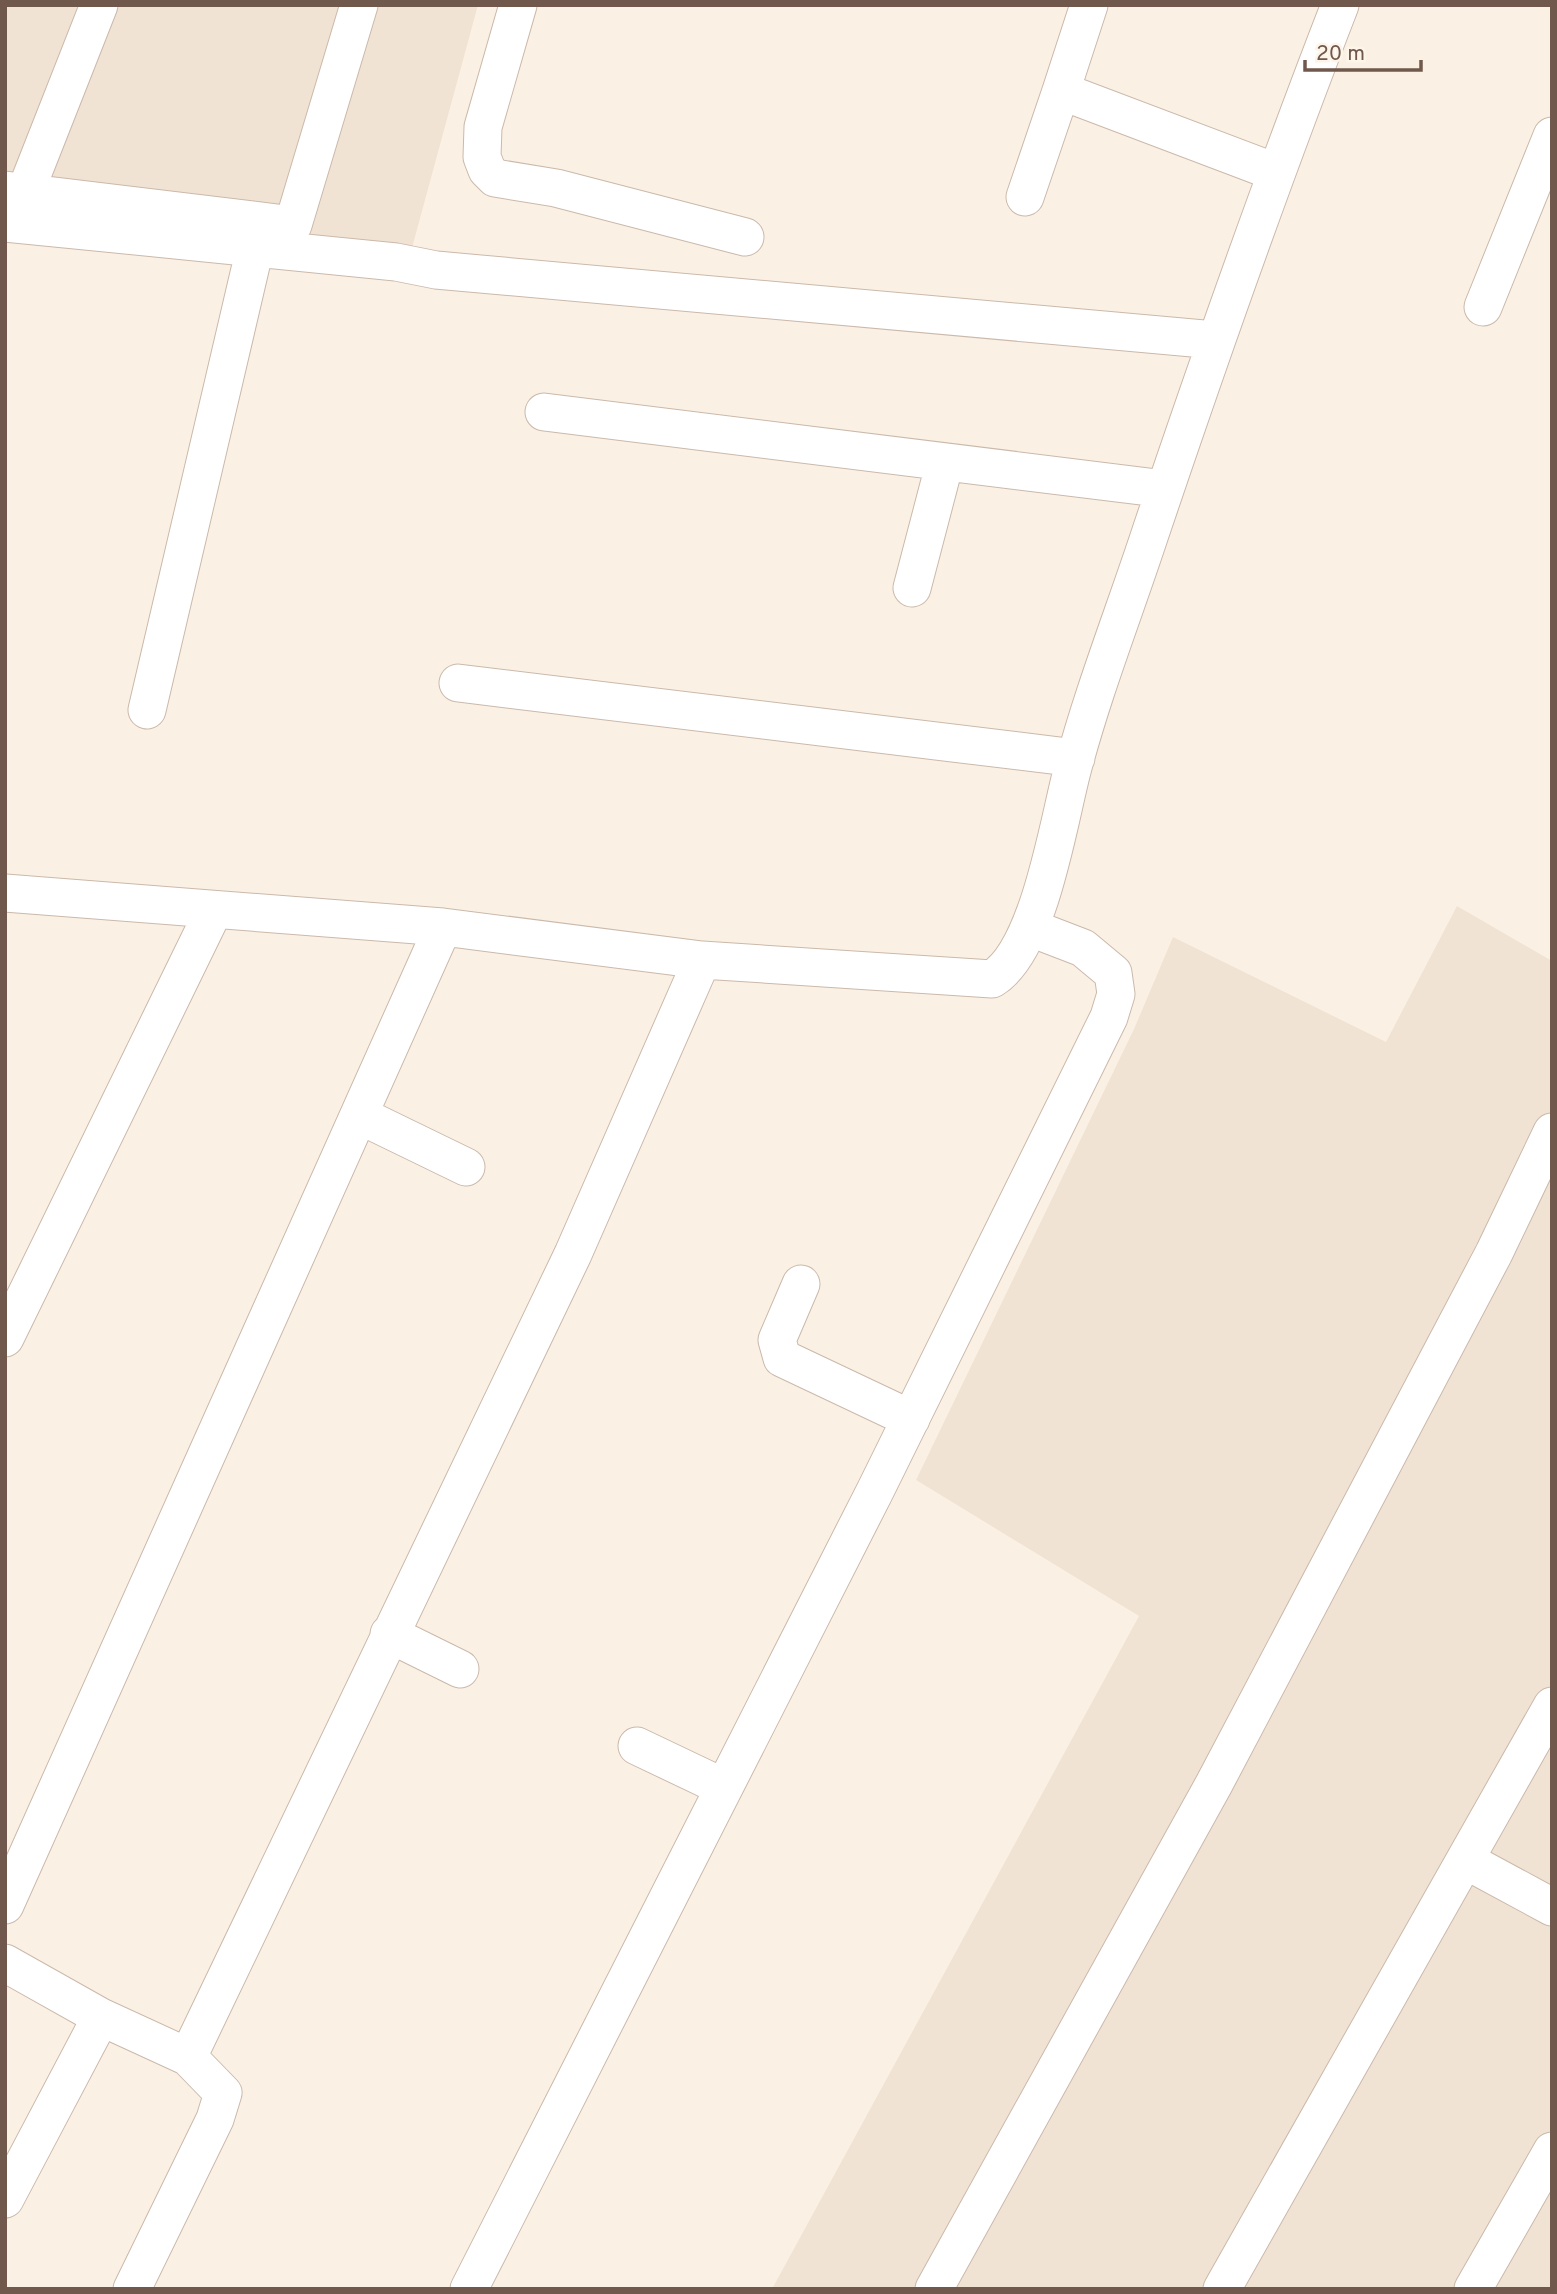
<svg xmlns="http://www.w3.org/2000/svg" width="1557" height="2294" font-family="Overpass,sans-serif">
  <rect width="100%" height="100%" fill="#faf1e4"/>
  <path fill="#f1e3d3" d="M5 5H478L406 270 5 229Z
    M1457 906 1552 961V2289H772L1139 1616 916 1480 1134 1029 1173 937 1386 1042Z"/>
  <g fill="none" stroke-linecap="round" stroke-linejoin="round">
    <g stroke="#cbb9ab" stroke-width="39">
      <path id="minor" d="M518 5 483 127 482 157 487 170 495 178 556 188 745 237
        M1089 5 1061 91 1275 172
        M5 190 293 225 359 5
        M25 193 99 5
        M1025 197 1061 91
        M5 223 396 262 436 270 1215 340
        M1483 307 1552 136
        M544 412 1165 489
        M912 588 945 462
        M458 683 1076 758
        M147 710 255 248
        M5 893 443 927 702 960 992 979C1039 951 1058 824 1072 771 1093 691 1124 613 1150 534 1210 356 1272 180 1340 5
        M359 1115 466 1167
        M801 1284 777 1340 782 1358 911 1419
        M5 1338 214 910
        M389 1634 460 1669
        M637 1746 723 1787
        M1465 1860 1552 1907
        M5 1905 443 927
        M5 1963 101 2017 188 2057 223 2093 215 2119 132 2289
        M188 2057 573 1254 702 960
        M5 2199 101 2017
        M469 2289 875 1491 1109 1017 1116 994 1113 973 1083 948 1031 928
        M934 2289 1214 1784 1494 1253 1552 1132
        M1222 2289 1552 1706
        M1473 2289 1552 2151"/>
    </g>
    <use href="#minor" stroke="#fff" stroke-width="37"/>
  </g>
  <rect width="1557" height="2294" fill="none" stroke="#71584c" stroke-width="14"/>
  <path d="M1305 60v10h116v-10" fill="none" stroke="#71584c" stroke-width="3.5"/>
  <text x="1316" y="60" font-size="21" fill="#71584c" stroke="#fdf5ea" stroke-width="5" paint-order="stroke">20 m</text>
</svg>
